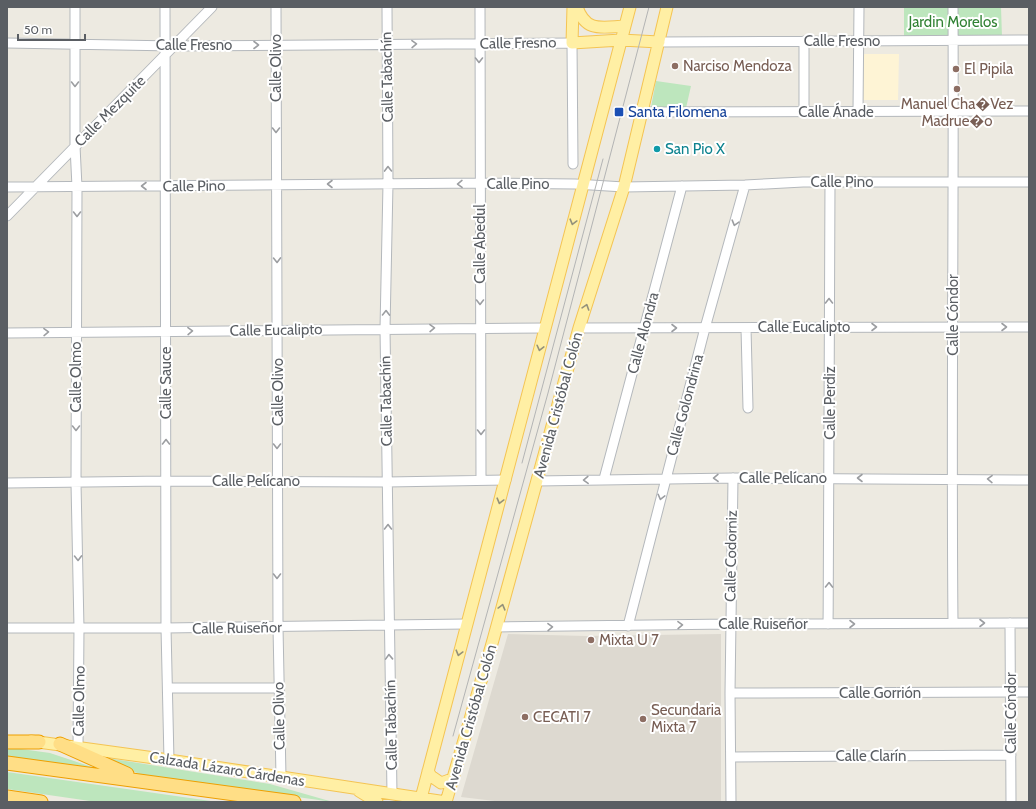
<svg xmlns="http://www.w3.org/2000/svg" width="1036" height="809" font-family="Cabin,sans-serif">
  <rect width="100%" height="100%" fill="#edeae1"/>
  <path fill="#fef4d5" d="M860 54H899L898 100H859Z"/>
  <path fill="#ddd9d0" d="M508 634 586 636 721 634V802H503L461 797Z"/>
  <path fill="#bde6bd" d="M904 7H1001L1002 37 904 38Z
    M656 81 691 86 686 108 651 107Z
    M7 747 50 753 110 773 7 759Z
    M107 758 270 784 333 802 141 775Z
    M7 773V772L218 802H97L7 789Z"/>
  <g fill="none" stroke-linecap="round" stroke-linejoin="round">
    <g stroke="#b4b8bc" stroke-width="11">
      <path id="minor" d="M75 7V146L77 187 76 483 79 628 78 747
        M165 7 166 628 169 760
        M276 7 278 627 281 777
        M387 7 388 184 385 329 392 794
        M480 7 481 480
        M953 7C954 212 951 418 953 623
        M659 42 1029 40
        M7 43 174 46 572 43 573 164
        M858 111 859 7
        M643 112 1029 111
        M804 112V41
        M7 187 480 183 575 184 624 187 745 185 803 182H1029
        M7 216 212 7
        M579 328 1029 327
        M746 328 748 408
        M7 333 545 328
        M604 479 682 186
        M537 481 733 478 1029 480
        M7 483 166 481 387 482 506 480
        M1010 623 1011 802
        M828 624C830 477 829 330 830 182
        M628 626 705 328 745 185
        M497 627 730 624 1029 623
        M7 628H166L466 624
        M168 688H278
        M730 693 1029 692
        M731 757 1011 755
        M731 802 730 693 733 478"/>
    </g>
    <g stroke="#f4c453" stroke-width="13">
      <path id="major" d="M573 7 572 43 621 40 659 42
        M577 7C586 33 602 27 625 26
        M31 741 169 760 446 802
        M428 771 431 776 441 783 452 779
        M359 791 377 802
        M420 802 630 7
        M446 802 493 640 579 328 624 187 667 7"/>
    </g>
    <g stroke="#ee9f00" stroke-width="15">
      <path id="highway" d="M7 742H39
        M60 744 127 774
        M7 763 294 802
        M7 797 41 802"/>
    </g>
    <use href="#minor" stroke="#fff" stroke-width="9"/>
    <use href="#major" stroke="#ffefa4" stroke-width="11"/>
    <use href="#highway" stroke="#ffde86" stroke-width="13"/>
    <path stroke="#b3b4b4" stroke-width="1" d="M522 463 603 159
      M453 736 548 393 649 7"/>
  </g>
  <defs><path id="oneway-chevron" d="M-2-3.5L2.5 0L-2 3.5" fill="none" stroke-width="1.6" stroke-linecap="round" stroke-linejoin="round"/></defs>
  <g stroke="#9c9ea1">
    <use href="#oneway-chevron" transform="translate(414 44) rotate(-1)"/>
    <use href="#oneway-chevron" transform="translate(256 45)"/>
    <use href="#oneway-chevron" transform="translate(479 60) rotate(90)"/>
    <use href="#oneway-chevron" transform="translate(75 84) rotate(90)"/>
    <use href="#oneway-chevron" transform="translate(276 130) rotate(90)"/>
    <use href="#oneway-chevron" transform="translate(388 169) rotate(-91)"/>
    <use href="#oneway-chevron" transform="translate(330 184) rotate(180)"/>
    <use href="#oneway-chevron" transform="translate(460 184) rotate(179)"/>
    <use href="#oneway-chevron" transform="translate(144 186) rotate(180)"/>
    <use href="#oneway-chevron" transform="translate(77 214) rotate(90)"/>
    <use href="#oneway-chevron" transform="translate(735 223) rotate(106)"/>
    <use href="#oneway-chevron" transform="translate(277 260) rotate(89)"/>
    <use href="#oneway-chevron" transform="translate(829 301) rotate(-90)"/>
    <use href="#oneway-chevron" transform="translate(480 302) rotate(90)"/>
    <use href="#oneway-chevron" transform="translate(386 313) rotate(-89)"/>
    <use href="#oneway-chevron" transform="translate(874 327)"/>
    <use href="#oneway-chevron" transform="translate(1004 327)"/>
    <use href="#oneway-chevron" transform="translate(432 328) rotate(-1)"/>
    <use href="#oneway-chevron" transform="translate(674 328)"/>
    <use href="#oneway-chevron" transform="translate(190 331) rotate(-1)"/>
    <use href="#oneway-chevron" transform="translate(46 332) rotate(-1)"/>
    <use href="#oneway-chevron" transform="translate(76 428) rotate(90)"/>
    <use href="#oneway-chevron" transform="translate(481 432) rotate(90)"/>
    <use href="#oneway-chevron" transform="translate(166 442) rotate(-90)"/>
    <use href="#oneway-chevron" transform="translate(277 446) rotate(90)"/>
    <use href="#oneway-chevron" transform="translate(716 478) rotate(179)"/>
    <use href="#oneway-chevron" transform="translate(860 478) rotate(-180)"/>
    <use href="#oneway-chevron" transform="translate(990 479) rotate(-179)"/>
    <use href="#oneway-chevron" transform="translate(586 480) rotate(178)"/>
    <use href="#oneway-chevron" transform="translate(661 497) rotate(104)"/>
    <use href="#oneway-chevron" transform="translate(388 527) rotate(-90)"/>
    <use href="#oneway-chevron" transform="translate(78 558) rotate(89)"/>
    <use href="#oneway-chevron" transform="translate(277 576) rotate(90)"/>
    <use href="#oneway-chevron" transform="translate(829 585) rotate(-89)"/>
    <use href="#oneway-chevron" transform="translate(982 623)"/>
    <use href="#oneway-chevron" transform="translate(852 624)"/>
    <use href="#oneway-chevron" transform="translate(680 625) rotate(-1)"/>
    <use href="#oneway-chevron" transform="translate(550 627) rotate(-1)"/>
    <use href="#oneway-chevron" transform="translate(389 657) rotate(-92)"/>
  </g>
  <g stroke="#94917a">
    <use href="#oneway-chevron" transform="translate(573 222) rotate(105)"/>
    <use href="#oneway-chevron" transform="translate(586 307) rotate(-72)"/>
    <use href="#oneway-chevron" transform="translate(540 348) rotate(104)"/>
    <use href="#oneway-chevron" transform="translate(500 501) rotate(105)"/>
    <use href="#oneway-chevron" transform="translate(502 607) rotate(-75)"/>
    <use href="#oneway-chevron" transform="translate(459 653) rotate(105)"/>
  </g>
  <g fill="#8d6e63" stroke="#fff" stroke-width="1.5">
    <circle cx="675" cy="66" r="4"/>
    <circle cx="956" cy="69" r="4"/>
    <circle cx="957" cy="89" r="4"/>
    <circle cx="591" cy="640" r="4"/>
    <circle cx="525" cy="717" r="4"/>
    <circle cx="643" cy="719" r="4"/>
  </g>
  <rect fill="#1a4fb4" stroke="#fff" stroke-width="1.5" x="614" y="107" width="10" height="10" rx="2"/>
  <circle fill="#0f9aa8" stroke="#fff" stroke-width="1.5" cx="657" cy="149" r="4"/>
  <g text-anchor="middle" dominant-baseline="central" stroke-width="4" stroke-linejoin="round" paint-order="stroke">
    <g font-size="15" fill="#318234" stroke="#fff">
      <text x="953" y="22">Jardin Morelos</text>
    </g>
    <g font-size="15" fill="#5a5e63" stroke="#fff">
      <text x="842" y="41">Calle Fresno</text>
      <text transform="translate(518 43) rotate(-1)">Calle Fresno</text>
      <text x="194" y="45">Calle Fresno</text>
      <text transform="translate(276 68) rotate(-90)">Calle Olivo</text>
      <text transform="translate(387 77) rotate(-91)">Calle Tabachín</text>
      <text transform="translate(110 111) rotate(-45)">Calle Mezquite</text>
      <text x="836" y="112">Calle Ánade</text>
      <text x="842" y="182">Calle Pino</text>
      <text x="518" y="184">Calle Pino</text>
      <text transform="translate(194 186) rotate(-1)">Calle Pino</text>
      <text transform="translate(480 244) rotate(-90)">Calle Abedul</text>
      <text transform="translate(953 315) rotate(-90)">Calle Cóndor</text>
      <text x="804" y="327">Calle Eucalipto</text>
      <text transform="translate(276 330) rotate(-1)">Calle Eucalipto</text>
      <text transform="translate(643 333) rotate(-75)">Calle Alondra</text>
      <text transform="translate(76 377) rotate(-90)">Calle Olmo</text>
      <text transform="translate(166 383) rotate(-90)">Calle Sauce</text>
      <text transform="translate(278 392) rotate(-90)">Calle Olivo</text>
      <text transform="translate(386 401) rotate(-91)">Calle Tabachín</text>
      <text transform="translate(830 403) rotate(-90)">Calle Perdiz</text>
      <text transform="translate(558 405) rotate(-75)">Avenida Cristóbal Colón</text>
      <text transform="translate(685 405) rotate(-75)">Calle Golondrina</text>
      <text x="783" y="478">Calle Pelícano</text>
      <text x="256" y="481">Calle Pelícano</text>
      <text transform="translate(731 556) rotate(-89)">Calle Codorniz</text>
      <text x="763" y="624">Calle Ruiseñor</text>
      <text transform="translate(237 628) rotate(-1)">Calle Ruiseñor</text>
      <text x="880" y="693">Calle Gorrión</text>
      <text transform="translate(79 701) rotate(-89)">Calle Olmo</text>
      <text transform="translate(1011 713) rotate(-90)">Calle Cóndor</text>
      <text transform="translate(279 716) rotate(-91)">Calle Olivo</text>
      <text transform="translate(471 717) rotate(-74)">Avenida Cristóbal Colón</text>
      <text transform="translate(391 725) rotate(-91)">Calle Tabachín</text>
      <text x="871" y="756">Calle Clarín</text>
      <text transform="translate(227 769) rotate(9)">Calzada Lázaro Cárdenas</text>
    </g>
    <g font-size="15" fill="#785e54" stroke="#fff" text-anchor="start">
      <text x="683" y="66">Narciso Mendoza</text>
      <text x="964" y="69">El Pipila</text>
      <text x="957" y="104" text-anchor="middle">Manuel Cha�Vez<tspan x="957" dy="17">Madrue�o</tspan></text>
      <text x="599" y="640">Mixta U 7</text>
      <text x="651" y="710">Secundaria<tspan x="651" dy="17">Mixta 7</tspan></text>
      <text x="533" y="717">CECATI 7</text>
    </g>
    <g font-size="15" fill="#164399" stroke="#fff" text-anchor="start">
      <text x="628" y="112">Santa Filomena</text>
    </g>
    <g font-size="15" fill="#0d838f" stroke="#fff" text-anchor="start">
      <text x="665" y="149">San Pio X</text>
    </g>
  </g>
  <rect width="1036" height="809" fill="none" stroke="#5a5e63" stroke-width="16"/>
  <path d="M18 34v6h67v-6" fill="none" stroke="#5a5e63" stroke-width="2"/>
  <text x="24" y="34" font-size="12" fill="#5a5e63" stroke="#ffffff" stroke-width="3" paint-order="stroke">50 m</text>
</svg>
